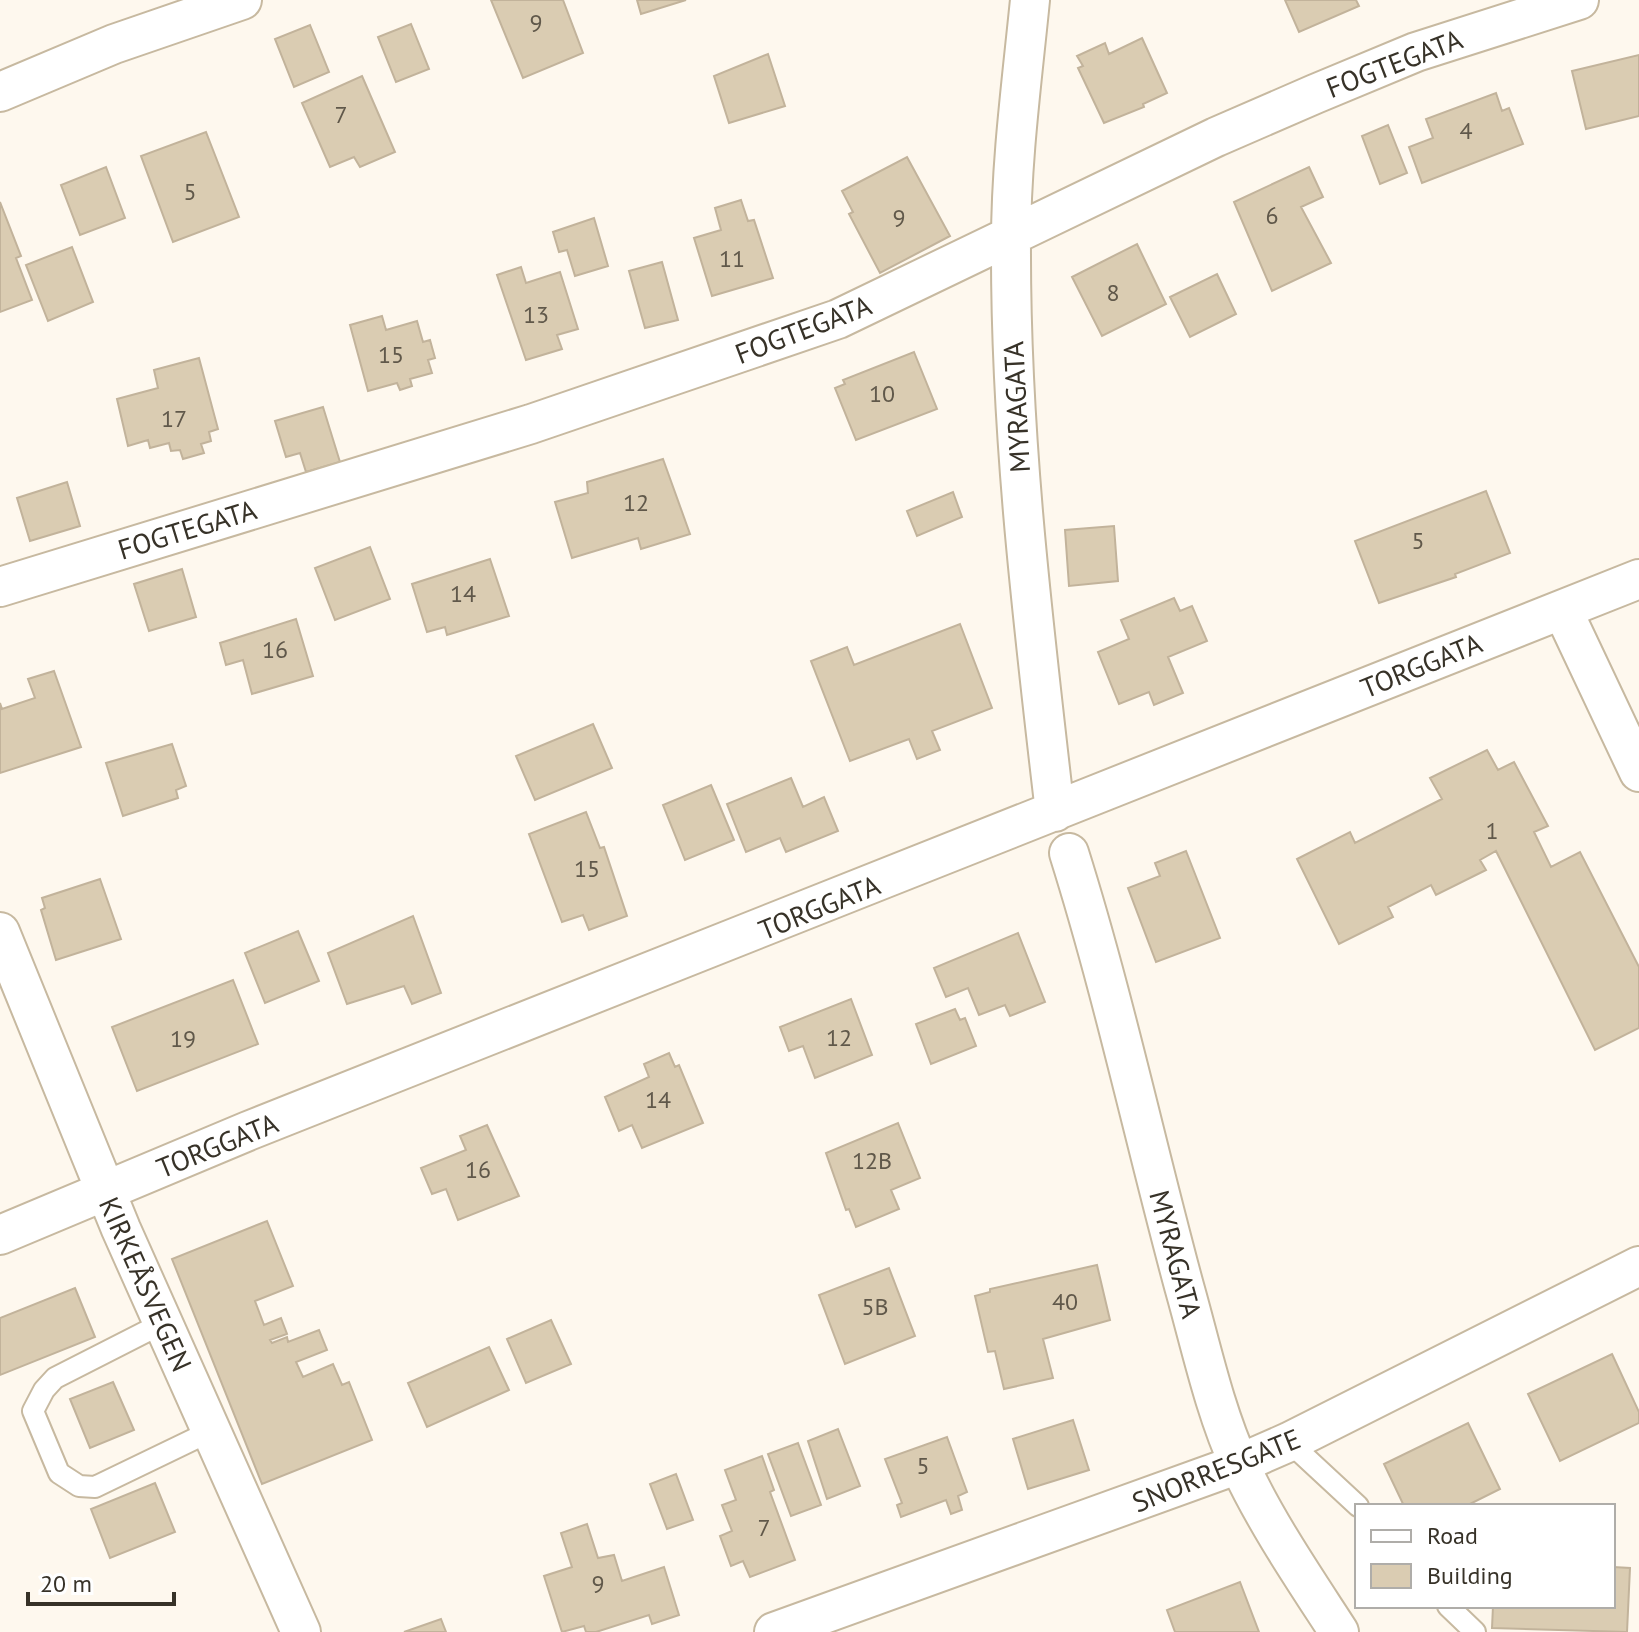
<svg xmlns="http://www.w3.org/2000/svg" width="1639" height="1632" font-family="'PT Sans',sans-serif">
  <rect width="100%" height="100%" fill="#fef8ee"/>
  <path fill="#daccb2" stroke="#c2b39b" stroke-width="2" d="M491 0H563L583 53 523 78Z
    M637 0H686L641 14Z
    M1285 0H1356L1359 6 1299 32Z
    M411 24 429 69 396 82 378 37Z
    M310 25 329 72 294 87 275 39Z
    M1142 38 1167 93 1143 104 1144 107 1104 123 1078 68 1083 66 1077 56 1105 43 1109 54Z
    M768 54 785 106 729 123 714 76Z
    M1639 55V116L1586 129 1572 71Z
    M362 76 395 152 360 167 354 157 330 167 302 103Z
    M1496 93 1502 111 1509 108 1523 144 1422 183 1409 147 1433 138 1426 119Z
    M1388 125 1407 173 1380 184 1362 136Z
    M206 132 239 217 173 242 141 156Z
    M907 157 950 236 880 273 849 214 853 212 842 191Z
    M106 167 125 218 80 235 61 185Z
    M1309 167 1323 197 1301 207 1331 263 1272 291 1234 202Z
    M741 200 748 221 754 220 773 278 712 296 694 238 721 230 715 208Z
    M0 202 21 256 16 258 32 300 0 312Z
    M594 218 608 266 575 276 567 250 559 252 553 232Z
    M1137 244 1166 304 1102 336 1072 277Z
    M72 247 93 302 48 321 26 265Z
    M662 262 678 320 645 328 629 271Z
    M521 267 526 283 560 272 578 329 557 335 562 349 526 360 497 275Z
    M1217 274 1236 314 1190 337 1170 297Z
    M382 316 386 330 417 321 423 342 430 340 435 358 428 360 432 373 410 379 412 386 400 390 397 383 368 391 350 325Z
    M914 352 937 409 856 440 835 388 845 384 843 380Z
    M199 358 218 429 209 432 211 441 201 444 204 453 183 459 180 450 171 451 169 443 150 448 148 440 128 446 117 399 158 388 154 370Z
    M323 407 340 462 306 472 300 453 286 457 275 421Z
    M663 459 690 534 641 549 638 538 572 558 555 502 588 493 587 482Z
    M67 482 80 526 30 541 17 498Z
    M1486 491 1510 553 1455 574 1456 577 1379 603 1355 541Z
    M953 492 962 517 917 536 907 511Z
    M1114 526 1118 581 1069 586 1065 530Z
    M370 547 390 599 335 620 315 568Z
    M490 559 509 616 447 635 445 627 427 632 412 584Z
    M182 569 196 617 149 631 134 584Z
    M1174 598 1180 611 1192 606 1207 641 1168 657 1183 693 1154 705 1149 692 1119 704 1098 652 1129 639 1121 620Z
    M296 619 313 676 252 694 243 660 226 665 220 643Z
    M960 624 992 708 932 731 940 750 917 759 909 739 850 761 811 661 847 647 854 665Z
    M54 671 81 747 0 773V703L2 709 35 698 28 679Z
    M593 724 612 768 535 800 516 756Z
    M172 744 186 786 176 790 178 798 123 816 106 763Z
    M1487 750 1498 770 1514 762 1548 826 1534 832 1551 867 1580 852 1639 967V1028L1595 1050 1496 851 1480 860 1486 870 1436 895 1431 885 1388 907 1393 917 1339 944 1297 859 1350 832 1355 843 1442 799 1430 778Z
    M791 778 803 807 824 797 838 831 786 852 780 838 746 852 727 804Z
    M711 785 734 840 685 860 663 805Z
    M586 812 600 848 604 847 627 916 589 930 583 915 562 922 529 834Z
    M1186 851 1220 938 1156 962 1128 888 1160 876 1155 863Z
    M100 879 121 939 56 960 41 910 45 908 42 898Z
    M413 916 441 993 412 1004 404 986 347 1004 328 953Z
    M298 931 319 981 265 1003 245 953Z
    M1018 933 1045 1002 1010 1016 1005 1005 979 1015 968 988 946 997 934 968Z
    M233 980 258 1044 137 1091 112 1027Z
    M851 999 872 1055 815 1078 803 1046 789 1051 780 1027Z
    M955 1009 960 1020 965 1018 976 1046 931 1064 916 1024Z
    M669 1053 675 1067 679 1065 703 1123 642 1148 632 1125 619 1131 605 1097 649 1077 644 1064Z
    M898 1123 920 1178 891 1190 899 1209 856 1227 849 1209 846 1210 826 1153Z
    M487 1125 519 1196 458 1220 446 1189 432 1194 421 1168 466 1150 460 1136Z
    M267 1221 293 1286 255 1301 264 1325 281 1318 287 1334 270 1340 272 1343 287 1337 288 1342 319 1330 327 1350 296 1362 303 1377 333 1364 342 1385 349 1382 372 1440 262 1484 172 1259Z
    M1097 1265 1110 1320 1043 1339 1053 1378 1004 1389 995 1351 988 1352 975 1296 990 1292V1289Z
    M889 1268 915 1336 845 1364 819 1295Z
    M75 1288 95 1337 0 1375V1318Z
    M551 1320 571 1364 526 1383 507 1339Z
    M489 1347 509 1390 427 1427 408 1383Z
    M1612 1354 1639 1412V1423L1560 1461 1528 1394Z
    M113 1382 134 1430 90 1448 70 1399Z
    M1073 1420 1089 1470 1028 1489 1013 1439Z
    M1468 1423 1500 1489 1466 1506H1404L1384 1464Z
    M838 1429 860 1486 827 1499 808 1441Z
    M947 1437 967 1492 958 1496 962 1510 951 1514 946 1500 901 1517 897 1505 902 1503 885 1459Z
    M798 1443 821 1505 791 1516 768 1454Z
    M762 1456 774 1490 770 1492 795 1560 750 1577 743 1561 731 1566 720 1536 732 1531 722 1505 736 1500 725 1470Z
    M676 1474 693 1520 667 1529 650 1484Z
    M155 1483 175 1532 110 1558 91 1509Z
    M587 1524 598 1558 614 1555 622 1581 664 1567 679 1615 652 1624 649 1615 596 1632H586L584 1626 562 1632 544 1576 572 1567 561 1533Z
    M1613 1567 1630 1568 1627 1632 1492 1628 1493 1606H1613Z
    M1240 1582 1259 1632H1175L1167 1610Z
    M441 1619 446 1632H404Z"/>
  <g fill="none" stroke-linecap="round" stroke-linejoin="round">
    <g stroke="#c7b9a0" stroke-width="24">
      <path id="service" d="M163 1323 55 1378 44 1390 33 1411 59 1473 79 1486 95 1487 211 1431
        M1289 1442 1358 1506
        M1448 1606 1475 1632"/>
    </g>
    <g stroke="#c7b9a0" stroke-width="42">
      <path id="minor" d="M1030 0C1022 80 1011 162 1011 242 1010 434 1033 622 1055 812
        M0 92 114 44 242 0
        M0 587 531 424 838 319 1216 137 1315 94 1416 52 1579 0
        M1563 611 1639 772
        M1069 853C1114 996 1145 1142 1184 1286 1201 1346 1214 1409 1240 1466 1267 1524 1304 1578 1339 1632
        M0 932 121 1229 301 1632
        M0 1235 248 1131 1639 579
        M774 1632 1239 1464 1289 1442 1639 1266"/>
    </g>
    <use href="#service" stroke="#fff" stroke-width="20"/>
    <use href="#minor" stroke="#fff" stroke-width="38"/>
  </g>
  <g text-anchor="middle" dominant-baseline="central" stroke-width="8" stroke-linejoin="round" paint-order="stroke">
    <g font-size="24" fill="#60584a">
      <text x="536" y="22">9</text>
      <text x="341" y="114">7</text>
      <text x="1466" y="130">4</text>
      <text x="190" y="191">5</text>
      <text x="1272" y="215">6</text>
      <text x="899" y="217">9</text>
      <text x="732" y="258">11</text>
      <text x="1113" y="292">8</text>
      <text x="536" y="314">13</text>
      <text x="391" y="354">15</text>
      <text x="882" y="393">10</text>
      <text x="174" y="418">17</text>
      <text x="636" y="502">12</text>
      <text x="1418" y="540">5</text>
      <text x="463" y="593">14</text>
      <text x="275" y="649">16</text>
      <text x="1492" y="830">1</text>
      <text x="587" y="868">15</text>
      <text x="839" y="1037">12</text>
      <text x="183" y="1038">19</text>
      <text x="658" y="1099">14</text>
      <text x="872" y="1160">12B</text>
      <text x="478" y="1169">16</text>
      <text x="1065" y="1301">40</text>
      <text x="875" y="1306">5B</text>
      <text x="923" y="1465">5</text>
      <text x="764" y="1527">7</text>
      <text x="598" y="1583">9</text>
    </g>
    <g font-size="28" fill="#373228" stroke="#fff">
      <text transform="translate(1394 63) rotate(-21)">FOGTEGATA</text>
      <text transform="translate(803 329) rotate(-21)">FOGTEGATA</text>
      <text transform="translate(1016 407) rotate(-93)">MYRAGATA</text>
      <text transform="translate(187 529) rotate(-17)">FOGTEGATA</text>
      <text transform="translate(1421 665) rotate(-22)">TORGGATA</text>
      <text transform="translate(819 907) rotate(-22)">TORGGATA</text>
      <text transform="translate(217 1145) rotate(-22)">TORGGATA</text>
      <text transform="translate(1176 1254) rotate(75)">MYRAGATA</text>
      <text transform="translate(146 1284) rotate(66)">KIRKEÅSVEGEN</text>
      <text transform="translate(1216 1470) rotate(-22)">SNORRESGATE</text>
    </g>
  </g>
  <rect x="1355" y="1504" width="260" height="104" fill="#ffffff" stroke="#afada9" stroke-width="2"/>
  <rect x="1371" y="1530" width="40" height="12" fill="#ffffff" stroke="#afada9" stroke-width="2"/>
  <text x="1427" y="1544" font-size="24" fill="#373228">Road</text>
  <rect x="1371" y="1564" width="40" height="24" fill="#daccb2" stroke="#afada9" stroke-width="2"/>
  <text x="1427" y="1584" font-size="24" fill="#373228">Building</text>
  <path d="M28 1592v12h146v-12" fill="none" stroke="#373228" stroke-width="4"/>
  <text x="40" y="1592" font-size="24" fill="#373228" stroke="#ffffff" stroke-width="6" paint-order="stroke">20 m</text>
</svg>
